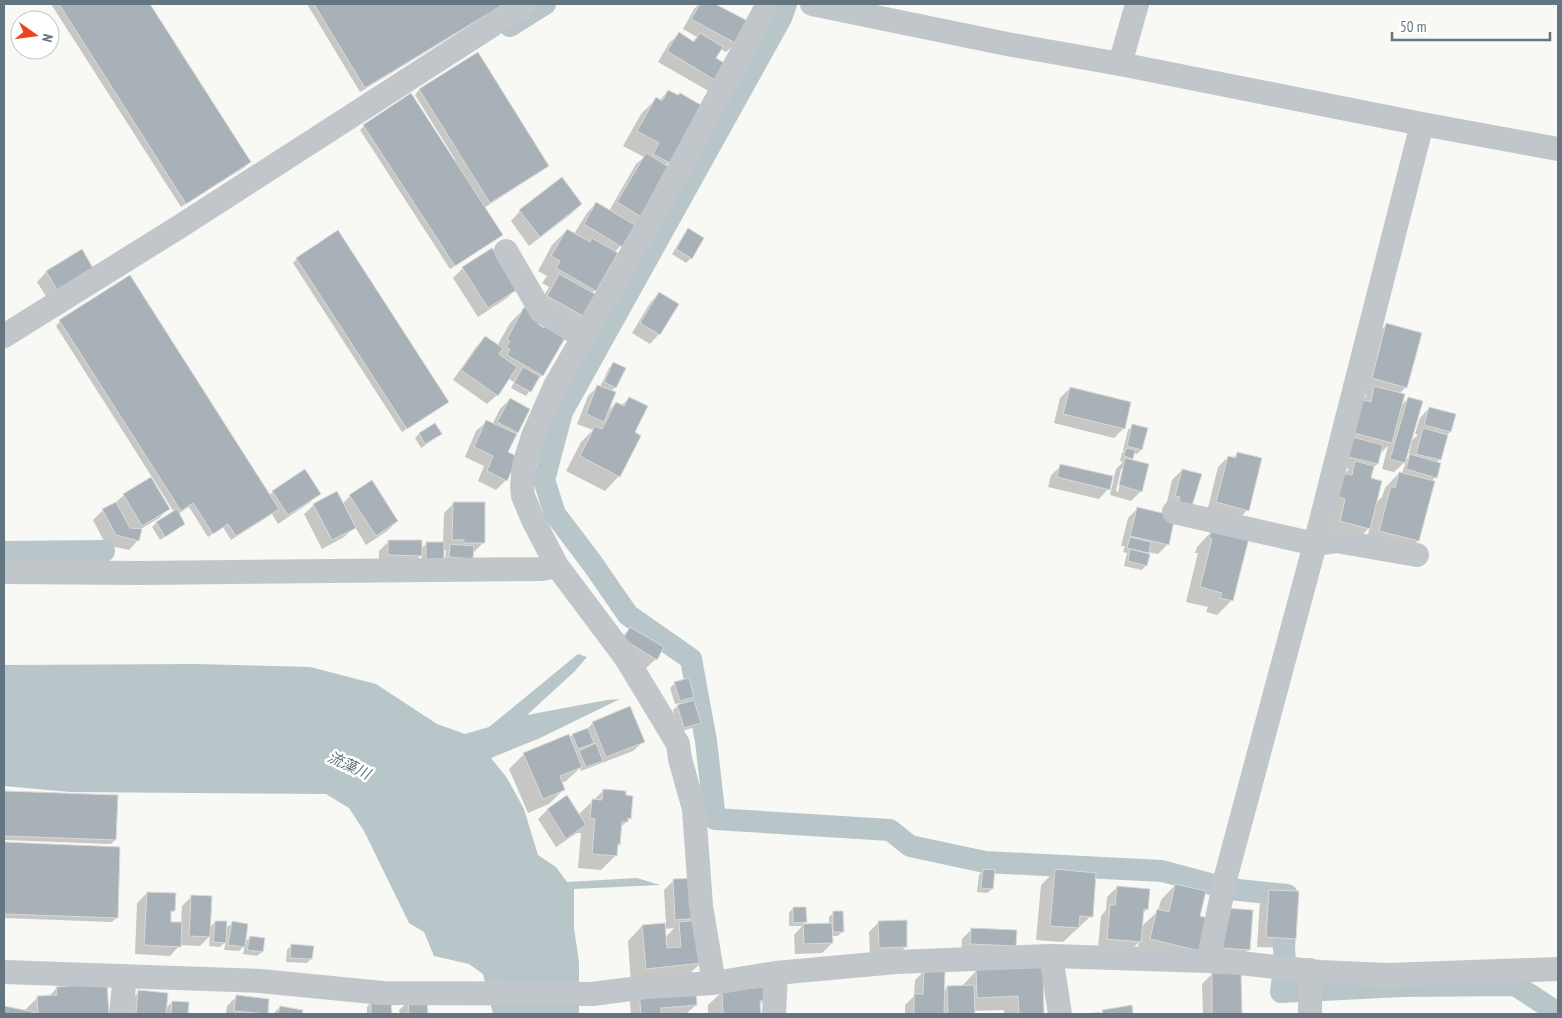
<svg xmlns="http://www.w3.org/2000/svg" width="1562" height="1018" font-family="'PT Sans Narrow','Noto Sans JP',sans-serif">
  <rect width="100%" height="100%" fill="#f8f8f5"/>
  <path fill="#b8c6c9" d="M578 654 587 657 575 671 527 715 607 700 620 699 540 738 491 758 507 778 524 809 538 855 556 867 567 882 637 878 660 885 574 889V928L579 962V1012L580 1014H493L483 974 469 964 434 956 424 932 409 923 364 831 349 808 326 794 70 792 4 786V665L196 664 310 667 376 684 437 724 465 734 489 727Z"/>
  <path fill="#0003" fill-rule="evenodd" d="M51 4H148L249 162 245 167 181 207Z
    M307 4H505L360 92Z
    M699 4H713L747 22 736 43 726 52 720 49 714 59 731 68 712 93 658 62 669 43 679 34 692 42 697 37 683 29 694 9Z
    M477 54 547 166 543 170 484 208 497 239 450 269 360 130 364 126 453 161 455 159 415 95 419 90Z
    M668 91 669 162 665 166 644 218 614 253 595 290 592 293 584 316 574 326 538 306 549 287 542 283 547 276 538 271 552 245 567 230 574 234 587 213 596 203 609 211 636 164 644 157 623 146 641 114 656 99 659 101Z
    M581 204 571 214 529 246 511 221 520 211Z
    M689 230 691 258 686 263 672 254 684 234Z
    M81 251 91 268 47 298 37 282 46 272Z
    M297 259 443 406 402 432 293 263Z
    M463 268 516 289 507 298 478 317 453 278Z
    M659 293V334L650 344 632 333 650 303Z
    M525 308 536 325 542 328 548 323 542 375 535 383 526 396 511 388 514 382 508 378 497 395 487 404 453 380 476 347 485 338 497 346 510 323Z
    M60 321 269 495 273 492 319 494 309 503 278 524 272 514 231 540 223 527 208 537 189 507 178 514 184 524 160 540 152 527 156 523 174 512 152 477 150 479 168 509 159 518 141 529 138 540 129 550 106 545 93 520 103 510 114 504 124 495 152 477 56 326Z
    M1387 324 1406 387 1399 394 1401 406 1408 398 1404 462 1408 458 1412 440 1418 435 1415 434 1420 418 1429 408 1450 432 1446 436 1439 460 1436 463V477L1431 481 1418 541 1404 555 1365 545 1370 527 1354 543 1326 536 1343 475 1349 469 1335 465 1365 397 1367 395 1358 393 1372 339ZM1388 446 1382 469 1394 472 1406 461 1402 474 1399 473 1385 488 1382 497 1375 504 1369 479 1372 469 1377 464 1380 452H1382Z
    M614 364 615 387 611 392 606 413 616 403 621 406 629 398 633 433 619 476 605 491 566 471 581 442 593 430 577 424 588 396 598 386 600 387 609 368Z
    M1070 388 1124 428 1114 438 1054 423 1060 398Z
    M510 399 517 432 507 453 506 480 496 490 478 481 484 466 465 457 476 431 486 422 492 425 500 409Z
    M1133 425 1141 450 1137 454 1133 453 1130 460 1141 491 1131 501 1110 495 1116 469 1123 462 1120 461 1122 453 1124 451H1123L1128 430ZM1121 469H1124L1118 492 1116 491Z
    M419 434H441L436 438 421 448 415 438Z
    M1238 453 1247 510 1238 520 1207 512 1218 467 1228 457 1232 459Z
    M1061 466 1108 489 1099 499 1048 487 1051 475Z
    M1182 470 1200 475 1174 516 1168 544 1158 554 1148 552 1146 565 1142 570 1124 566 1127 553 1123 552 1125 546H1121L1128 518 1137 509 1169 516 1166 506 1172 480Z
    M350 496 397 521 387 531 366 545 355 527 344 537 322 549 304 514 314 505 342 504Z
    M454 503 484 542 474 552H472V559L445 562 446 550H443L422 563V554L411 565H379V551L389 541 421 549 427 543 443 544 444 513Z
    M1211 532 1232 600 1217 615 1206 612 1208 607 1186 602 1198 553H1195L1197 547Z
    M630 629 656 659 646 668 614 649 620 638Z
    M675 683 693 696 685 704 699 723 695 727 679 732 673 710 681 703 675 704 670 688Z
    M593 723 643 742 633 751 581 771 580 768 566 781 561 783 564 789 549 804 528 813 509 769 524 754 569 739 572 735 586 730Z
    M603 791 630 818 620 828 619 844 617 846 616 855 601 870 578 868 581 833H577L556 847 538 819 547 810 578 815Z
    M4 792 117 796 115 840 111 844 4 840Z
    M4 843 119 848 116 918 112 922 4 918Z
    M983 871 992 889 987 893 977 892 979 875Z
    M1055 871 1091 916 1063 942 1036 940 1041 885Z
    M673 881 694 922 701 963 686 977 631 983 628 941 642 926 666 924 664 890ZM674 928 665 938 664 929Z
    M1175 885 1198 917 1203 951 1136 954 1139 942 1130 951 1098 948 1101 916 1106 910 1107 897 1117 887 1147 909 1142 914 1141 927 1158 911 1161 900Z
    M1270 891 1295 939 1285 948 1257 947 1260 901Z
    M147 893 174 911 170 914 169 923 181 924 182 906 192 896 210 927 215 922 225 929 232 923 244 943 250 937 262 952 257 956 243 954 245 945 239 951 224 950 226 941 220 947 209 946 210 936 200 946 180 945 170 956 135 954 137 903Z
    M793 908 806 922 802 925 829 924V917L833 913 843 931 838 936H831L832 943 822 953 795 954 794 935 802 926H789V913Z
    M1225 910 1249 949 1239 959 1213 957Z
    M879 922 906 946 897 956 870 957 869 932Z
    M972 929 1015 946 961 953 962 939Z
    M292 945 311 959 307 963 286 962 287 950Z
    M1041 968 1043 1014H1004V1010L973 1011 972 1014H905V1005L914 996 915 980 924 971 943 992 948 987 962 986 976 971Z
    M1212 974H1240L1241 1014H1203L1202 984Z
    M106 984 108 1014H4V1007L24 1011 38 997H48L57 988Z
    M723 991 764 1000 759 1005 760 1014H708V1005Z
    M139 992 165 1009 172 1002 188 1003 187 1014H128L129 1001Z
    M640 992 696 1005 686 1014H631L630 1002Z
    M236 997 267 1014H226L227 1006Z
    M426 1000 427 1014H400L399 1010 409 1001Z
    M390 1002 391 1014H367V1007L371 1003Z
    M280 1007 302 1011 301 1014H273Z
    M1131 1007 1132 1014H1083L1099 1012 1100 1014 1103 1011Z"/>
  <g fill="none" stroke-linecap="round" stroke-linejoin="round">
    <path stroke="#b8c6c9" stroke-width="22" d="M786 4 781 18 562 412 544 480 555 514 592 563 628 615 691 659 706 741 715 819 890 830 910 846 985 862 1162 871 1229 889 1287 895 1284 949 1285 961 1281 992 1403 986 1515 985 1558 1013
      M510 26 545 4
      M4 552 104 551"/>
  </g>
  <path fill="#a8b1b7" stroke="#dadad7" d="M59 4H150L251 162 186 204Z
    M314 4H504L365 88Z
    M700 4H715L748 21 737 44 691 19Z
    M679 32 694 42 700 33 723 47 716 58 732 68 723 85 667 51Z
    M478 52 549 166 490 203 419 89Z
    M668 90 678 95 680 93 701 105 670 163 653 154 659 143 637 131 656 97 662 101Z
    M411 93 503 235 455 266 363 125Z
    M646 153 674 170 645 219 617 202Z
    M562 177 582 204 540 237 519 210Z
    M596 202 635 225 622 247 584 224Z
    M688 228 704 238 692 259 676 249Z
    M567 229 590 242 592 238 618 253 596 291 556 268 560 261 551 256Z
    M338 230 449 402 407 429 296 258Z
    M492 248 518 289 488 308 462 267Z
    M82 249 93 268 57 290 46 271Z
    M559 274 597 295 585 317 547 296Z
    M130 275 279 509 236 536 228 524 213 534 193 503 181 511 59 320Z
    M659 292 679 304 660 335 640 323Z
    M524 307 542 317 538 324 544 328 548 321 568 333 543 376 507 355 510 349 506 347 510 341 507 339Z
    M1386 323 1422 333 1407 388 1372 378Z
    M485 336 503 348 499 354 517 367 498 396 461 370Z
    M613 362 626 368 616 388 604 382Z
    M523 367 540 376 531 392 514 383Z
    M597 385 616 392 604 422 586 414Z
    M1374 386 1405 394 1392 443 1354 433 1363 400 1371 402Z
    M1070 387 1131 402 1125 429 1063 414Z
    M629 397 648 406 635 432 641 436 620 477 580 456 595 426 602 429 616 402 624 406Z
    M1408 397 1423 401 1405 463 1390 459Z
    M510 398 530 409 518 433 497 422Z
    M1429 407 1456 414 1451 432 1424 425Z
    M486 420 517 434 508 452 518 457 507 481 487 471 493 456 474 447Z
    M435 423 442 434 425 444 419 433Z
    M1132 424 1148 428 1142 450 1127 446Z
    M1423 428 1448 435 1441 460 1416 454Z
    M1349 436 1383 445 1378 464 1344 456Z
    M1126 448 1135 450 1133 459 1124 456Z
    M1237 452 1262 458 1249 511 1216 502 1228 456 1236 458Z
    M1410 454 1441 463 1437 478 1406 469Z
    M1125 458 1149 464 1142 492 1119 485Z
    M1355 461 1374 466 1371 478 1382 481 1370 529 1340 521 1345 499 1336 496 1341 473 1352 475Z
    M1060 464 1113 476 1110 490 1057 477Z
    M305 469 321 494 288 515 272 491Z
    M1182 469 1202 474 1191 509 1178 505 1180 497 1175 496Z
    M1399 472 1435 481 1419 541 1379 531 1391 486 1395 488Z
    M151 477 170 509 142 526 123 494Z
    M372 480 398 521 376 536 349 495Z
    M337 491 356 528 332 540 313 504Z
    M116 502 130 528 142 529 139 541 116 535 102 509Z
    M453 502H485V543H464V540H452Z
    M1137 507 1175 516 1169 545 1130 536Z
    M177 509 185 524 165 537 156 522Z
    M1211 531 1250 534 1233 601 1220 598 1222 593 1200 587 1212 539 1209 538Z
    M1130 537 1151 542 1149 553 1127 548Z
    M388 540H422V556L388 555Z
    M426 542H444V559H426Z
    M450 544 474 546 473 559 449 557Z
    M1130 549 1150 554 1147 566 1128 561Z
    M630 627 664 647 657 660 623 639Z
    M689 678 694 697 680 701 674 682Z
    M694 700 701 723 684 728 677 705Z
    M630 706 645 742 606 757 592 722Z
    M588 728 594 743 578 749 572 734Z
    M569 734 582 767 560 776 565 790 543 799 523 753Z
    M596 743 603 761 586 767 579 751Z
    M603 789 626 791V795L633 796 631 819 628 818V822H622L620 845 618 844 617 856 592 854 595 819 590 818 592 799 602 800Z
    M4 791 118 795 116 840 4 836Z
    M567 795 586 825 566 839 547 809Z
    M4 842 120 847 118 918 4 914Z
    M983 869 995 870 993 889 981 888Z
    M1055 869 1096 873 1093 917 1080 916 1079 928 1050 926Z
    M697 878 699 918 675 920 673 879Z
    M1175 884 1206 891 1200 916 1211 919 1204 952 1150 939 1157 909 1169 912Z
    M1117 886 1150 889 1148 910 1144 909 1141 942 1107 939 1110 905H1115Z
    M1269 890 1299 891 1296 939 1266 937Z
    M147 892 176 893 175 911H171V922H182L181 947 144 945Z
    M191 895 212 896 210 937 189 936Z
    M793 907H806L807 922 793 923Z
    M1225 908 1253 910 1250 950 1222 948Z
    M833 911H843L844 932H833Z
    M698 920 702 963 646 969 642 925 665 923 667 948 681 947 679 922Z
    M907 920V947L879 948 878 921Z
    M215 921H227L226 943 213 942Z
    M232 921 248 924 245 947 228 945Z
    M832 923 833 943 804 944 803 924Z
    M971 928 1017 930 1016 946 970 944Z
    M250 936 265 938 263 952 247 950Z
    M291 944 314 946 312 959 290 958Z
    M1043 967 1044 1014H1019L1018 996 977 998 976 969Z
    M924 969 945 970 944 1014H914V994H923Z
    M1241 972 1242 1014H1212V973Z
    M107 983 109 1014H38L37 996 57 995 56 987Z
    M974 985 975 1014H948L947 986Z
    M696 987 697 1005 661 1008V1014H641L639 991Z
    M764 987 765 1001H760L761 1014H723L722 990Z
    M138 990 168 993 166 1014H136Z
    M236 995 269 999 268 1014 234 1011Z
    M427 998 428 1014H409L408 1000Z
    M391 1000 392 1014H371V1002Z
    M172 1001 189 1002 188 1014H171Z
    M1132 1005 1133 1014H1103L1102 1010Z
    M4 1006 34 1012V1014H4Z
    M280 1006 303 1010 302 1014H278Z"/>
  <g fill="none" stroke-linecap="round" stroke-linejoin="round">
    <path stroke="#c1c6ca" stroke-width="24" d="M812 4 1007 44 1120 64 1422 124 1558 149
      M1120 64 1137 4
      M506 251 541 311 583 337
      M4 336 179 227 525 4
      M1174 512 1315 544 1336 541 1417 555
      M4 572 140 573 542 569 557 566
      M1051 956 1060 1014
      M1208 961 1226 876 1315 544 1422 124
      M1310 970V1014
      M4 972 260 981 383 993 592 994 647 987 714 983 776 973 896 962 1051 956 1208 961 1240 963 1320 972 1388 975 1558 969
      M714 983 701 906 694 809 680 759 678 744 626 658 557 566 533 520 523 496 522 487 524 465 533 436 555 386 658 208 768 4
      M121 1014 125 976
      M774 1014 776 973"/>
  </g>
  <g text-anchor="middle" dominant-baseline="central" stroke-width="5" stroke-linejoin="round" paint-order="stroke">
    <g font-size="15" font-style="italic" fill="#5d767c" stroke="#fff">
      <text transform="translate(349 765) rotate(25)">流藻川</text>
    </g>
  </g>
  <rect width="1562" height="1018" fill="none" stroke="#627581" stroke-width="10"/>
  <g transform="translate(35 35) rotate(104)"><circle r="24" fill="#ffffff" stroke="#c0c8cd"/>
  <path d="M0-4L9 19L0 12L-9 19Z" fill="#ea4523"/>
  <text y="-8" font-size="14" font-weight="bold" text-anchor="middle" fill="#627581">N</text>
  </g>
  <path d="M1392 32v8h158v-8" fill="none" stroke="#627581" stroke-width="2.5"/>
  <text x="1400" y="32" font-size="15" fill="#627581" stroke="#ffffff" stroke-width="4" paint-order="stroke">50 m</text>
</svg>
